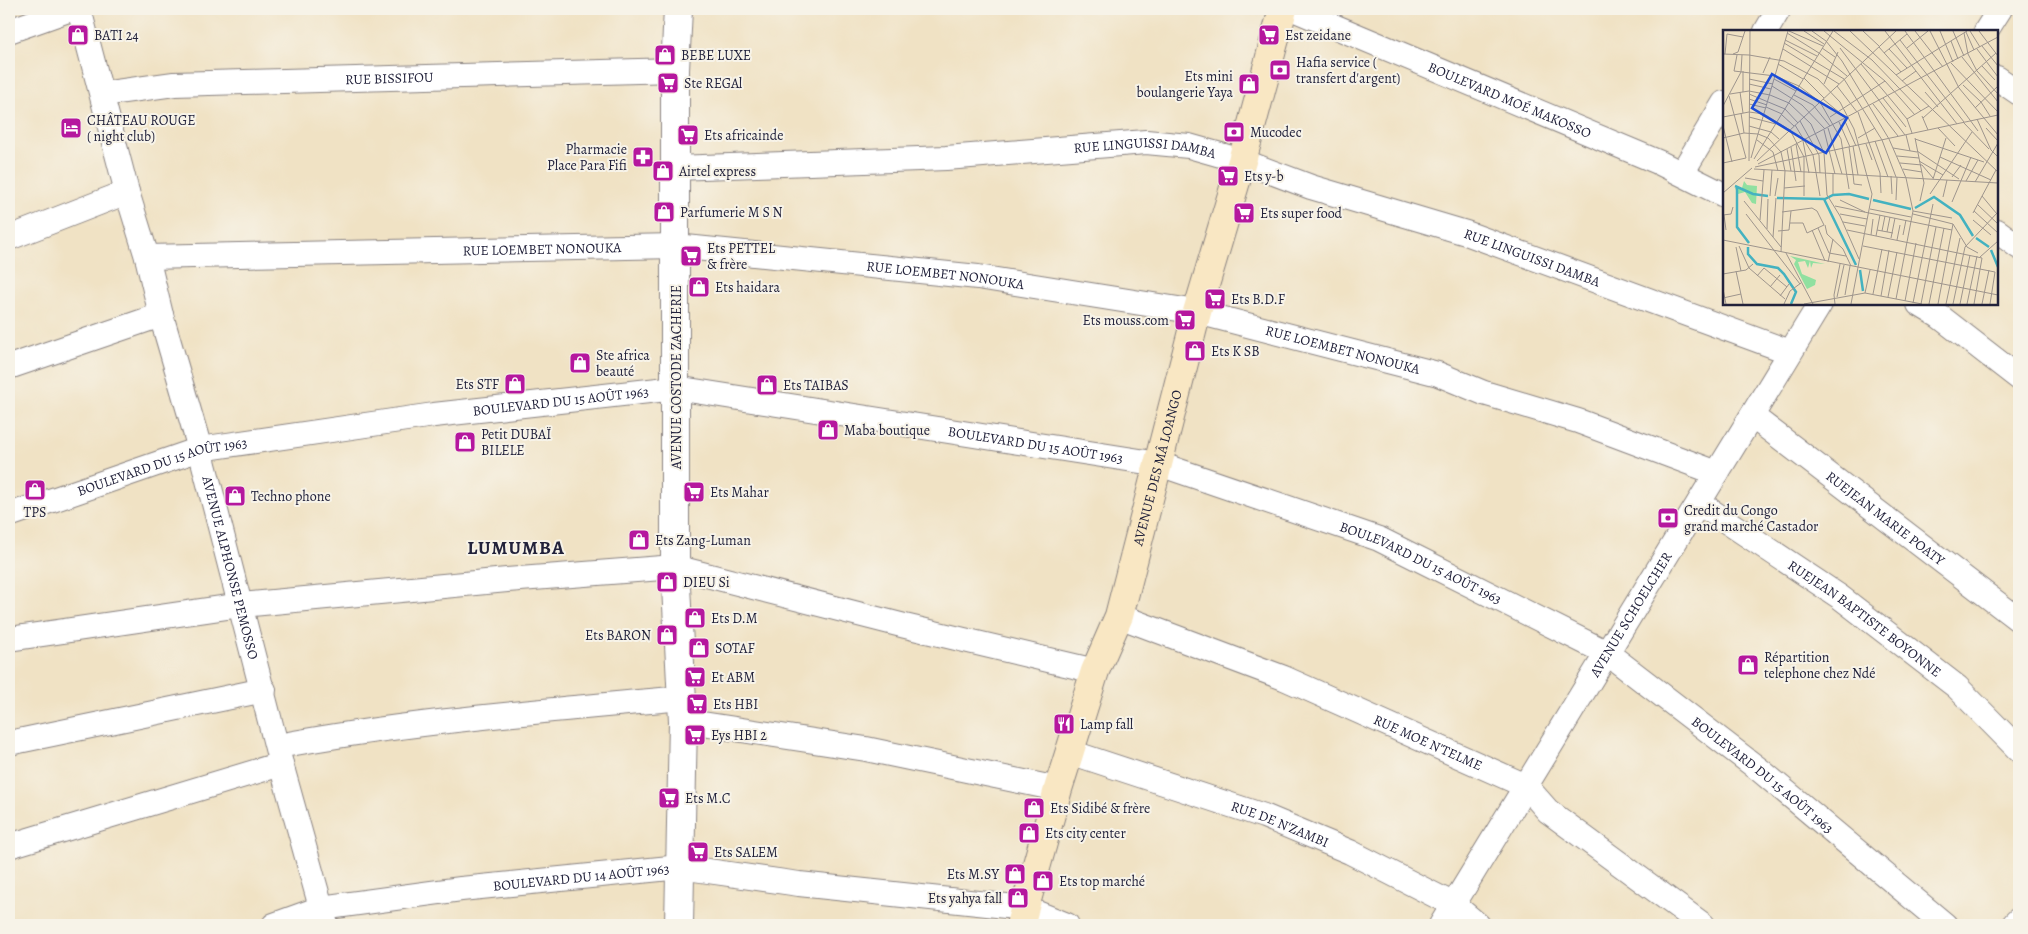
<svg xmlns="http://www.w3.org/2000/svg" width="2028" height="934" font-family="Alegreya,serif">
  <rect width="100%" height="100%" fill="#f7f3e8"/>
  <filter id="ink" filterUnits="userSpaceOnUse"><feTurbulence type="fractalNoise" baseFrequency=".02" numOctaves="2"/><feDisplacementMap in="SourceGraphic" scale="10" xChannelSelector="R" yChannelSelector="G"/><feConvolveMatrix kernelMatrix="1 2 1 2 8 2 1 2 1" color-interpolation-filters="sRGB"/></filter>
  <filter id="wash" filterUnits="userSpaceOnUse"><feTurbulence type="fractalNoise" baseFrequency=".0096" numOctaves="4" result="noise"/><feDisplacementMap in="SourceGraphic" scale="20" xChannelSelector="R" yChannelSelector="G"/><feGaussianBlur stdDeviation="1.12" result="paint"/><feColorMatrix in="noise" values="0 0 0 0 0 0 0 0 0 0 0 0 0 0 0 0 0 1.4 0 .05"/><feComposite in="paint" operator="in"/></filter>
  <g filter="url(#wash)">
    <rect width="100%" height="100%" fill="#f0e2c4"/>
  </g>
  <g filter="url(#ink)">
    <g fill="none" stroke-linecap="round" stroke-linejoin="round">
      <g stroke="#898280" stroke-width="26">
        <g id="minor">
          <path id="s1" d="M79 9 127 192 147 257 161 315 200 449 281 764 326 925"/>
          <path id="s2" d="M1293 9 1658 162 1724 195"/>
          <path d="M9 31 71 9"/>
          <path d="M1766 31 1779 9"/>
          <path d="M1986 31 2000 9"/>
          <path d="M1997 78 2019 93"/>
          <path id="s3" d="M102 94 174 84 675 70"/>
          <path id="s4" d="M676 168 946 158 1146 142 1189 146 1242 161 1311 187 1466 233 1790 352"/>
          <path d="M1682 173 1724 103"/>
          <path d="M1997 231 2019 247"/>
          <path d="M9 238 127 192"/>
          <path id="s5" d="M147 257 676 246 978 277 1197 312 1438 374 1484 393 1578 421 1717 473"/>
          <path d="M1919 304 1939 316 2019 378"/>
          <path d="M9 367 161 315"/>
          <path id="s6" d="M1752 416 2019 620"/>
          <path id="s7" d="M1699 503 1840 597 1957 687 2019 750"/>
          <path id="s8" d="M9 515 200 449 434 415 676 388 1159 464 1379 539 1607 653 1761 771 1945 925"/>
          <path id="s9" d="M1119 616 1284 678 1526 786 1548 811 1703 925"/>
          <path d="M9 639 241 605 507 580 675 567 905 626 1095 671"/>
          <path d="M683 721 866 749 1058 789"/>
          <path d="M9 743 264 690"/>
          <path d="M278 746C411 721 546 711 681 698"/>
          <path id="s10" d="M1070 752 1264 816 1350 852 1454 905 1478 925"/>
          <path d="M9 846 281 764"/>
          <path id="s11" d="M274 925 321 908 461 889 680 867 799 884 1025 908 1067 925"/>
          <path id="s12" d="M1441 925 1820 304"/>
        </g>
      </g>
      <g stroke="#898280" stroke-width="30">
        <path id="tertiary" d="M678 9 675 70V567L683 721 679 925
          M2016 925 2019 922"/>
      </g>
      <g stroke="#898280" stroke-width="30">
        <g id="secondary">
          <path id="s13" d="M1020 925 1058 789 1095 671 1119 616 1197 312 1242 161 1283 9"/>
        </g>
      </g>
      <use href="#minor" stroke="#fff" stroke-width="24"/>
      <use href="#tertiary" stroke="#fff" stroke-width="28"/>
      <use href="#secondary" stroke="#f9e7c3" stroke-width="28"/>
    </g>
  </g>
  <defs>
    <g id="shop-square" transform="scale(1.125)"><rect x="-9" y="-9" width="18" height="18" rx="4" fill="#b5179e" stroke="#f7f3e8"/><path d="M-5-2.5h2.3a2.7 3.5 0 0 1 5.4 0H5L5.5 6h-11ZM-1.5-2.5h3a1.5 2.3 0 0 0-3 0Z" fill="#fff"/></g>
    <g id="supermarket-square" transform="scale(1.125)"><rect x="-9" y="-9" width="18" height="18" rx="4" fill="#b5179e" stroke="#f7f3e8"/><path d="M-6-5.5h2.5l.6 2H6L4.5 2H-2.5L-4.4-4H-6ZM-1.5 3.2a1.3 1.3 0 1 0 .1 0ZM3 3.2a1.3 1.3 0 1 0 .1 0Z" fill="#fff"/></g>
    <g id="bank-square" transform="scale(1.125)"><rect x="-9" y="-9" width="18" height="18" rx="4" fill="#b5179e" stroke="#f7f3e8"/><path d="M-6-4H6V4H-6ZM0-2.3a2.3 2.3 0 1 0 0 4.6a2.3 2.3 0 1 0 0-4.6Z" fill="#fff"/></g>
    <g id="hotel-square" transform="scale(1.125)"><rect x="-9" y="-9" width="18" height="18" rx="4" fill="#b5179e" stroke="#f7f3e8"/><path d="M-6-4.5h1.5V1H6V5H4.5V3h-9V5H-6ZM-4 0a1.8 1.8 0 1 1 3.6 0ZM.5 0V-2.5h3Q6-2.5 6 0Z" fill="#fff"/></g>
    <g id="pharmacy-square" transform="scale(1.125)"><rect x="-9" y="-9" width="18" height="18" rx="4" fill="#b5179e" stroke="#f7f3e8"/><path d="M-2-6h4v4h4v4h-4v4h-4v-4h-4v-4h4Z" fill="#fff"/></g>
    <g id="restaurant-square" transform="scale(1.125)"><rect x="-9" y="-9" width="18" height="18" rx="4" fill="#b5179e" stroke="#f7f3e8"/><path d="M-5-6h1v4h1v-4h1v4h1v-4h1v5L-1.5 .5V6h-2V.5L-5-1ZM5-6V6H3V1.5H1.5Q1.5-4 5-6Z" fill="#fff"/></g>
  </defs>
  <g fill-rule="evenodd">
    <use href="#shop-square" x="78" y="35"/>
    <use href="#supermarket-square" x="1269" y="35"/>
    <use href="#shop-square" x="665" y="55"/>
    <use href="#bank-square" x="1280" y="70"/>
    <use href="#supermarket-square" x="668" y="83"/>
    <use href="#shop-square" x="1249" y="84"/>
    <use href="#hotel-square" x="71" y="128"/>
    <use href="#bank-square" x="1234" y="132"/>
    <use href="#supermarket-square" x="688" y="135"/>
    <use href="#pharmacy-square" x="643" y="157"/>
    <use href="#shop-square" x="663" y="171"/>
    <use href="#supermarket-square" x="1228" y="176"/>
    <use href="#shop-square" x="664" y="212"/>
    <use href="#supermarket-square" x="1244" y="213"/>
    <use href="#supermarket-square" x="691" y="256"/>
    <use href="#shop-square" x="699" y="287"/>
    <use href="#supermarket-square" x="1215" y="299"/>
    <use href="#supermarket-square" x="1185" y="320"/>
    <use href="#shop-square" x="1195" y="351"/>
    <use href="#shop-square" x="580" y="363"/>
    <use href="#shop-square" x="515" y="384"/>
    <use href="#shop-square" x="767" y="385"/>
    <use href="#shop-square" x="828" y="430"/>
    <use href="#shop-square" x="465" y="442"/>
    <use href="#shop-square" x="35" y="490"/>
    <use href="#supermarket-square" x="694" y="492"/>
    <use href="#shop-square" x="235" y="496"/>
    <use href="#bank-square" x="1668" y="518"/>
    <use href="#shop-square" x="639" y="540"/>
    <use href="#shop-square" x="667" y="582"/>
    <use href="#shop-square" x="695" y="618"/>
    <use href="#shop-square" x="667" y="635"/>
    <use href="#shop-square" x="699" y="648"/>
    <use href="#shop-square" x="1748" y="665"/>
    <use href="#supermarket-square" x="695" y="677"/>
    <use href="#supermarket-square" x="697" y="704"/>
    <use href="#restaurant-square" x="1064" y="724"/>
    <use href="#supermarket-square" x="695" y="735"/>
    <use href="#supermarket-square" x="669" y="798"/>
    <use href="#shop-square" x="1034" y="808"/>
    <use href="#shop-square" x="1029" y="833"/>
    <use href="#supermarket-square" x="698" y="852"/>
    <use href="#shop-square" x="1015" y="874"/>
    <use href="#shop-square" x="1043" y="881"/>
    <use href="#shop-square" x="1018" y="898"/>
  </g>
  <g text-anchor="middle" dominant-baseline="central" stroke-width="4" stroke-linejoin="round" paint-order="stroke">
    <g font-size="14" fill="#22223b" stroke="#f7f3e8" text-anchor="start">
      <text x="94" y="35">BATI 24</text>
      <text x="1285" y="35">Est zeidane</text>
      <text x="681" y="55">BEBE LUXE</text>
      <text x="1296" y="62">Hafia service (<tspan x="1296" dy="16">transfert d'argent)</tspan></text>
      <text x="1233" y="76" text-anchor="end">Ets mini<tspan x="1233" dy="16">boulangerie Yaya</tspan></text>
      <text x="684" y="83">Ste REGAl</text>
      <text x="87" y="120">CHÂTEAU ROUGE<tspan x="87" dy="16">( night club)</tspan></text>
      <text x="1250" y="132">Mucodec</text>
      <text x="704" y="135">Ets africainde</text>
      <text x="627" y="149" text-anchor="end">Pharmacie<tspan x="627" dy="16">Place Para Fifi</tspan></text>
      <text x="679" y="171">Airtel express</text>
      <text x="1244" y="176">Ets y-b</text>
      <text x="680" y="212">Parfumerie M S N</text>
      <text x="1260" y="213">Ets super food</text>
      <text x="707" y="248">Ets PETTEL<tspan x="707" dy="16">&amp; frère</tspan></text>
      <text x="715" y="287">Ets haidara</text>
      <text x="1231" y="299">Ets B.D.F</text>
      <text x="1169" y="320" text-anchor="end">Ets mouss.com</text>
      <text x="1211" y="351">Ets K SB</text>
      <text x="596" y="355">Ste africa<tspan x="596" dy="16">beauté</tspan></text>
      <text x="499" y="384" text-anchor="end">Ets STF</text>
      <text x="783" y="385">Ets TAIBAS</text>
      <text x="844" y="430">Maba boutique</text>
      <text x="481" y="434">Petit DUBAÏ<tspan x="481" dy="16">BILELE</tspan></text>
      <text x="710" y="492">Ets Mahar</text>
      <text x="251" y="496">Techno phone</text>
      <text x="1684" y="510">Credit du Congo<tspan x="1684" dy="16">grand marché Castador</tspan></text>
      <text x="35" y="512" text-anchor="middle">TPS</text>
      <text x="655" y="540">Ets Zang-Luman</text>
      <text x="683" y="582">DIEU Si</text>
      <text x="711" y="618">Ets D.M</text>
      <text x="651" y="635" text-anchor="end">Ets BARON</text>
      <text x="715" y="648">SOTAF</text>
      <text x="1764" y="657">Répartition<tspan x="1764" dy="16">telephone chez Ndé</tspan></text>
      <text x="711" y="677">Et ABM</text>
      <text x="713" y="704">Ets HBI</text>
      <text x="1080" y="724">Lamp fall</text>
      <text x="711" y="735">Eys HBI 2</text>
      <text x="685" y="798">Ets M.C</text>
      <text x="1050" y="808">Ets Sidibé &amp; frère</text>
      <text x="1045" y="833">Ets city center</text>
      <text x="714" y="852">Ets SALEM</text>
      <text x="999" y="874" text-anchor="end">Ets M.SY</text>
      <text x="1059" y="881">Ets top marché</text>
      <text x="1002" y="898" text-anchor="end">Ets yahya fall</text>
    </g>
    <g font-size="14" fill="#22223b" stroke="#f7f3e8">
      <text stroke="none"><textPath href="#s3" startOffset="288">RUE BISSIFOU</textPath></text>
      <text stroke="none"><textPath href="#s2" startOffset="235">BOULEVARD MOÉ MAKOSSO</textPath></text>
      <text stroke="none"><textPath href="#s4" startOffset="470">RUE LINGUISSI DAMBA</textPath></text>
      <text stroke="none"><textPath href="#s5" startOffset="395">RUE LOEMBET NONOUKA</textPath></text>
      <text stroke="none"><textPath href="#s4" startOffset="875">RUE LINGUISSI DAMBA</textPath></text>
      <text stroke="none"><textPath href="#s5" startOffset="800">RUE LOEMBET NONOUKA</textPath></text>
      <text stroke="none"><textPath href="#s5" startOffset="1205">RUE LOEMBET NONOUKA</textPath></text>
      <text transform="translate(676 377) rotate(-90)">AVENUE COSTODE ZACHERIE</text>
      <text stroke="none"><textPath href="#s8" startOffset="566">BOULEVARD DU 15 AOÛT 1963</textPath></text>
      <text stroke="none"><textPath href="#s8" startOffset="1046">BOULEVARD DU 15 AOÛT 1963</textPath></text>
      <text stroke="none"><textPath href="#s8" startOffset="161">BOULEVARD DU 15 AOÛT 1963</textPath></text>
      <text stroke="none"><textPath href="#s13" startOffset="478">AVENUE DES MÂ LOANGO</textPath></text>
      <text stroke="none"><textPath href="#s6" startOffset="168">RUEJEAN MARIE POATY</textPath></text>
      <text stroke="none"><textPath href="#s8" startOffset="1451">BOULEVARD DU 15 AOÛT 1963</textPath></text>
      <text stroke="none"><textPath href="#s1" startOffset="579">AVENUE ALPHONSE PEMOSSO</textPath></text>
      <text stroke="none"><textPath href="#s12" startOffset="364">AVENUE SCHOELCHER</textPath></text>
      <text stroke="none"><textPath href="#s7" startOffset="202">RUEJEAN BAPTISTE BOYONNE</textPath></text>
      <text stroke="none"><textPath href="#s9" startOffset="334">RUE MOE N'TELME</textPath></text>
      <text stroke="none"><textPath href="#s8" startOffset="1856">BOULEVARD DU 15 AOÛT 1963</textPath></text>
      <text stroke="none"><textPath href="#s10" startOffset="222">RUE DE N'ZAMBI</textPath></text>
      <text stroke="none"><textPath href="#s11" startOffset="312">BOULEVARD DU 14 AOÛT 1963</textPath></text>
    </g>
    <g font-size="19" font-weight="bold" letter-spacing="1" fill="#22223b" stroke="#f7f3e8">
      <text x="516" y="548">LUMUMBA</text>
    </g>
  </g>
  <g transform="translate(1723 30)">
    <rect width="275" height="275" fill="#f0e2c4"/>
    <path d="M21 151 24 155 34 156 33 174 29 173 22 162 15 164 12 158H19ZM67 226 102 234 90 233 88 238 87 231 85 238 82 231 75 232 79 244 93 250 92 255 84 259 71 234 73 230Z" fill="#90e0a0"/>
    <path fill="none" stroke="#44b2c0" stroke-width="2.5" d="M12 156 30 164 45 166M14 158V197L26 213M54 168 102 169 110 165 126 164 146 169M101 169 133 235M150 170 188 179M192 178 211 167 237 185 250 206M253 208 266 217M25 217V224L34 234 55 238 61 244 73 262 68 274M268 220 275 237M137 240 140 261"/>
    <path fill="none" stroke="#9e958d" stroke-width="1" d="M66 1 100 16M81 1 101 14M89 1 103 11 119 31 166 109 183 148 190 181 173 269M101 1 162 51 192 85M111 1 149 30 198 81M127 1 275 142M140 1 156 16M162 1 234 94M182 1 255 101M192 1 220 37M207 1 236 58 275 105M217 1 230 32M230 1 241 26M247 1 257 17M256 1 275 26M243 2 251 20M64 3 96 23 124 46M241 3 245 24 254 41 275 64M62 10 94 26M177 10 241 92M228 11 235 29M61 13 121 49 159 110 173 147M259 16 275 36M156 17 178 42M99 18 112 27M117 18 182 105M184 18 205 1M60 19 116 54M166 19 184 38M254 19 275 47M161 23 184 4M0 24 26 25M2 24 4 4 20 7M10 24 15 22 22 1M14 25 11 41 52 46 76 56 97 72 118 109 126 159M26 25 61 31 95 49 117 72 131 99 149 164 128 274M239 27 275 72M228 33 275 82M55 34 80 49M138 34 165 66M259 36 272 50M40 43 47 27M173 45 244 1M81 48 101 68M26 49 50 54M51 49 73 61M179 51 193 41M26 54 48 59M101 54 115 22M240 55 258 72 267 86M49 56 79 75 102 99M114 56 134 82M17 62 20 83M20 62V41M202 62 215 77M7 64 26 61 47 65 66 73 88 94 101 123 104 165 117 186 136 229M26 64 62 79 75 93M71 65 90 75 107 96M6 66 23 128M165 66 184 89 189 103M160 68 183 97M26 69 44 75M100 69 123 88M26 74 43 78M150 74 175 106M0 76 18 42 19 25M43 77 59 84M252 78 275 56M135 82 157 143 158 163M18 83 21 103M59 85 71 96M199 86 205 100M0 87 26 82 41 84 67 100 81 127V166M26 87 53 94M107 87 162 51M200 88 273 23M121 89 133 116M184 89 206 76M254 89 268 120 275 127M77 91 96 125 97 143M116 92 127 117M240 92 266 119M72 95 90 125 97 166M0 96 9 132M26 96 48 102 56 109M105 98 119 144M215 98 232 116M263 98 275 111M101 100 112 144M183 105 187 121M0 108 21 103 35 104 45 108 58 122 62 141 58 222M135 108 152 98M192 108 201 153 197 171M192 109 261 132M34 110 50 122 55 141M80 111 86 143M152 111 165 147M73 114 78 142M143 114 149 130M130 116 135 145M68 117 73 151M126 117 130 145M170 118 194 122M64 119 68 141M194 121 236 149M174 126 196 128M217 127 268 150M28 128 65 1M31 129 110 1M26 131 27 1M34 131 173 1M196 131 220 145M0 133 23 128M177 133 199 135 210 148M35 134 275 7M32 137 275 85M31 139 275 153M180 139 199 142M130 144 131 154 139 155M168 146 169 164M229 147 238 135M22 148 40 151M210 149 223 108M243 151 255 130M252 152 275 113M61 158 82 156M0 163 29 138M110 164V144M207 164 249 102M47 166 49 140M52 166 55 148M259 166 274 184M220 167 224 150M117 170 142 182M173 170 174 147M21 171 58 217M229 172 248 127M255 175 275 194M112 176 229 200M147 179 188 187M190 181 229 188M251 181 275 203M59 182 89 178 94 181 101 195 84 203 80 193H67M250 183 273 140M23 184 77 254M117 184 144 189M190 184 230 194 215 274M0 185 8 184 10 177M1 185 3 200M37 190 41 140M250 190 268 205M120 192 142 196M230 194 244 217 255 223M102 195 104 204 120 219 128 236M95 198 106 223 123 226M44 199 45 169M89 200 102 231M124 200 259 228 251 274M154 200 170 203M55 201 66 200 68 181M159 201 162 186M164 202 167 187M148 205 150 189M180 205 183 190M153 206 157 185M50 207 53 168M168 208 172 188M0 210 275 265M174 210 177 195M16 216 26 238 62 269M140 216 272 242 267 274M13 217 18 241M63 223 90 274M257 227 275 211M105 232 110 209M13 241 20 274M0 244 23 240 30 234M34 246 41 238 64 257M47 257 57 245M0 259 3 274M142 263 147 240M150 264 159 219M122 265 127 236M57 266 66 254M158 266 166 220M114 267 121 235M165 267 174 222M0 268 18 264M182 271 193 213M190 273 210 174M61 274 67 261 78 253M81 274 142 263 199 274M112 274 111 265 117 234M198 274 213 197M206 274 221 198M223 274 237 208M230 274 242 217 275 182M237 274 247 225M244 274 254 226M259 274 266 240"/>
    <path fill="#1d4ed8" fill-opacity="0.15" stroke="#1d4ed8" stroke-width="2.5" d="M49 44 124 88 103 123 29 78Z"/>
    <rect width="275" height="275" fill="none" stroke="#22223b" stroke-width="2.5"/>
  </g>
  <rect width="2028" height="934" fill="none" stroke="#f7f3e8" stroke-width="30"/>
</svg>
